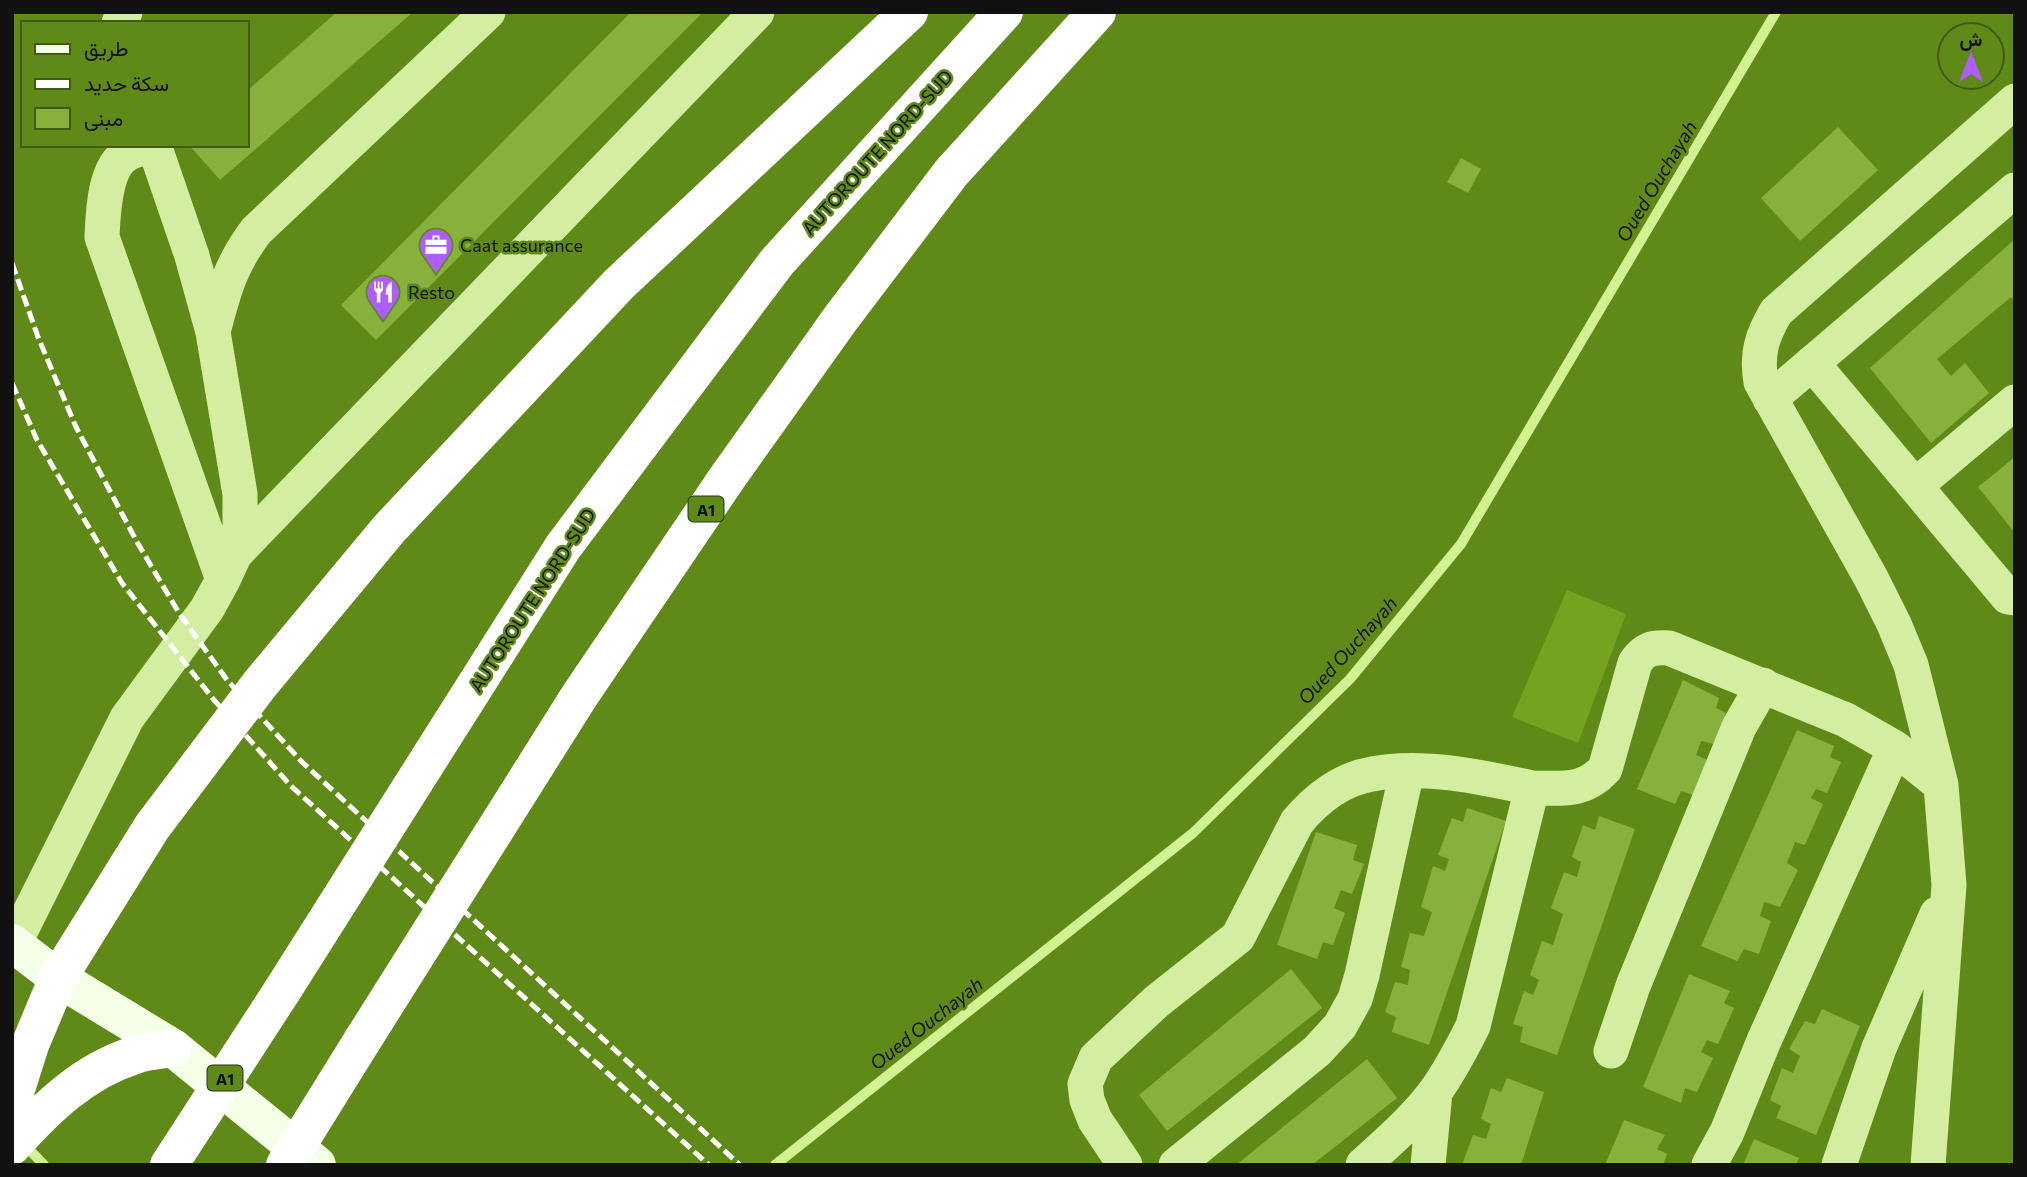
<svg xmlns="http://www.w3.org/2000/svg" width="2027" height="1177" font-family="Commissioner,Vazirmatn,sans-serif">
  <rect width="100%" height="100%" fill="#608a17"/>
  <path fill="#75a320" d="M1567 590 1626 614 1578 743 1512 717Z"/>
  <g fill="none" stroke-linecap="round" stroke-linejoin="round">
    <path stroke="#d1f192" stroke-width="10" d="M24 1144 44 1165
      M775 1165 1193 833 1350 679 1461 544 1776 12"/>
  </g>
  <path fill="#87b13c" d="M337 12H413L220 180 189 145H247V91Z
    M631 12H703L376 340 341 305Z
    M1838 127 1878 170 1800 241 1761 198Z
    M1461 158 1481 169 1468 193 1447 182Z
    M2015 239V302L2011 297 1937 359 1951 376 1965 363 1989 393 1931 443 1870 368Z
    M2015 457V533L1978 487Z
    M1683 680 1719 698 1716 708 1726 713 1714 744 1701 741 1696 755 1707 760 1693 795 1681 791 1675 804 1637 789Z
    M1797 730 1834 746 1830 757 1841 762 1827 793 1816 789 1811 798 1823 804 1805 845 1795 842 1787 863 1798 870 1780 907 1764 902 1760 916 1771 921 1759 954 1744 949 1737 961 1701 946Z
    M1467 808 1506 821 1429 1045 1392 1032 1396 1017 1385 1012 1395 982 1408 985 1410 970 1401 967 1410 933 1424 936 1432 912 1421 907 1433 866 1445 871 1449 859 1438 855 1452 818 1463 822Z
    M1599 816 1635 829 1557 1055 1520 1042 1523 1027 1513 1024 1524 991 1533 995 1539 980 1530 975 1542 941 1553 945 1563 914 1551 908 1564 872 1577 877 1581 862 1572 857 1583 825 1595 830Z
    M1316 832 1357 845 1353 860 1364 864 1352 894 1341 890 1334 908 1345 913 1333 945 1323 942 1317 959 1277 945Z
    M1291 969 1322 1008 1167 1131 1139 1095Z
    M1689 974 1730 991 1724 1003 1734 1008 1718 1044 1707 1040 1701 1052 1713 1058 1697 1092 1685 1088 1681 1103 1643 1087Z
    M1822 1009 1860 1026 1816 1135 1776 1118 1781 1106 1770 1100 1782 1068 1793 1073 1800 1056 1789 1049 1805 1021 1815 1024Z
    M1367 1059 1397 1098 1312 1165H1236Z
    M1507 1078 1544 1092 1521 1165H1462L1473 1135 1486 1139 1491 1124 1481 1119 1491 1088 1501 1092Z
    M1624 1120 1665 1135 1657 1149 1667 1154 1663 1165H1605Z
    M1754 1139 1799 1158 1796 1165H1743Z"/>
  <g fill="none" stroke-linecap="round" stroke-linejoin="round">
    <path stroke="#d3eea0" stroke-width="35" d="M119 23 125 12
      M154 145C145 148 135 150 127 154 104 167 103 214 102 237L223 580
      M213 332C224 290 230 266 256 231L488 12
      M1812 363 2008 597 2015 598
      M1770 399 2015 190
      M1915 486 2015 402
      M235 554 757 12
      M1941 785 1911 665 1894 624 1871 578 1761 382C1756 354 1762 336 1776 312L2015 101
      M14 944 127 718 207 609 223 580 235 554 240 526V494L213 332 192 256 154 145
      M1611 1051 1633 986 1739 727 1763 685
      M1125 1165 1095 1120 1087 1100 1085 1084 1096 1058 1156 1002 1238 937 1297 822C1316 799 1342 779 1372 774 1422 764 1482 777 1532 788
      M1176 1165 1317 1051 1340 1026 1355 999 1362 975 1407 771
      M1363 1165C1388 1142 1415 1119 1435 1092 1450 1071 1462 1048 1473 1026L1532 788C1561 788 1583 793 1605 769L1635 663C1644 649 1652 647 1669 648L1846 720 1895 748 1941 785 1949 885 1928 1165
      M1428 1165 1435 1092
      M1709 1165 1727 1132 1763 1043 1895 748
      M1839 1165 1879 1048 1937 914"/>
    <path stroke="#f5ffe7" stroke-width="38" d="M12 943 58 978 173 1048 317 1165"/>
    <path stroke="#fff" stroke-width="38" d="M282 991 563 547 777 262 1004 12
      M362 1041 580 695 727 478 841 318 951 173 1097 12
      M12 1102 30 1045 58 978 152 827 260 684 389 529 619 284 909 12
      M12 1146C47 1107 84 1071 135 1055 147 1051 161 1050 173 1048"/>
    <path stroke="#fff" stroke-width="5" stroke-dasharray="12 5" stroke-linecap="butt" d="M12 263 38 337 76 427 137 542 179 613 227 680 302 762 740 1165
      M12 383 37 440 122 583 214 700 291 786 709 1165"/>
    <path stroke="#fff" stroke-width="38" d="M169 1165 282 991
      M285 1165 362 1041"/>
  </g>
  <defs>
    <g id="office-pin" transform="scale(1.75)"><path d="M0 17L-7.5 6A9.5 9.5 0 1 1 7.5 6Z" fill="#b05dff" stroke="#608a17"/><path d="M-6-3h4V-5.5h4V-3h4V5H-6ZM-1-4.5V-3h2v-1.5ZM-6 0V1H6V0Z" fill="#fff"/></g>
    <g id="restaurant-pin" transform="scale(1.75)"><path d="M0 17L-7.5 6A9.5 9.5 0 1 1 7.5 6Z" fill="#b05dff" stroke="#608a17"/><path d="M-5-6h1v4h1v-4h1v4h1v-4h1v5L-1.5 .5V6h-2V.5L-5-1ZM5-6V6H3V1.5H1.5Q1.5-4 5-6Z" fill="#fff"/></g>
  </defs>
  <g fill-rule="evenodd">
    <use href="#office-pin" x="436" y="245"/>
    <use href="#restaurant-pin" x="383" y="292"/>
  </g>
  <g text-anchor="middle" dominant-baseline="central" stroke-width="5" stroke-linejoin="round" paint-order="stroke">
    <g fill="#608a17" stroke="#293513" stroke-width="2">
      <rect x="688.5" y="496.5" width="35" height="25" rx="5"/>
      <rect x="207.5" y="1065.5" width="35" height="25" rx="5"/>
    </g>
    <g font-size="16" font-weight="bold" fill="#111">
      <text x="706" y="509">A1</text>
      <text x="225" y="1078">A1</text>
    </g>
    <g font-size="18" fill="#111" stroke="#608a17">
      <text transform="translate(877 152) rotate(-48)">AUTOROUTE NORD-SUD</text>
      <text transform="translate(532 600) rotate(-57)">AUTOROUTE NORD-SUD</text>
    </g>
    <g font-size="18" fill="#111" stroke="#608a17" text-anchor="start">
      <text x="460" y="245">Caat assurance</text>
      <text x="408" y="292">Resto</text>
    </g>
    <g font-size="19" font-style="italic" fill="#111" stroke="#608a17">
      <text transform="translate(1656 181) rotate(-59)">Oued Ouchayah</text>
      <text transform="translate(1347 650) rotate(-48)">Oued Ouchayah</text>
      <text transform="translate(926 1023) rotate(-38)">Oued Ouchayah</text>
    </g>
  </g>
  <rect width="2027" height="1177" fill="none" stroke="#111111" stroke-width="28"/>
  <rect x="21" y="21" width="228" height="126" fill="#608a17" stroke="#405a15" stroke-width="2"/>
  <rect x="35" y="44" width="35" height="10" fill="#f5ffe7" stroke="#405a15" stroke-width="2"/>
  <text x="84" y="56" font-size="21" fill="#111111">طريق</text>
  <rect x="35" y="79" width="35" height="10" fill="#ffffff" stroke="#405a15" stroke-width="2"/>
  <text x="84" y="91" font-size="21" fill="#111111">سكة حديد</text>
  <rect x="35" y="108" width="35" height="21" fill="#87b13c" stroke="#405a15" stroke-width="2"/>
  <text x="84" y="126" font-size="21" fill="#111111">مبنى</text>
  <g transform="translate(1971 56)"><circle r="33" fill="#608a17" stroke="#405a15" stroke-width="2"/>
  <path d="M0-5L12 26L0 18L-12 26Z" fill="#b05dff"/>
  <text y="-10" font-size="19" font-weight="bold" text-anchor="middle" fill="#111111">ش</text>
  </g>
</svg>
